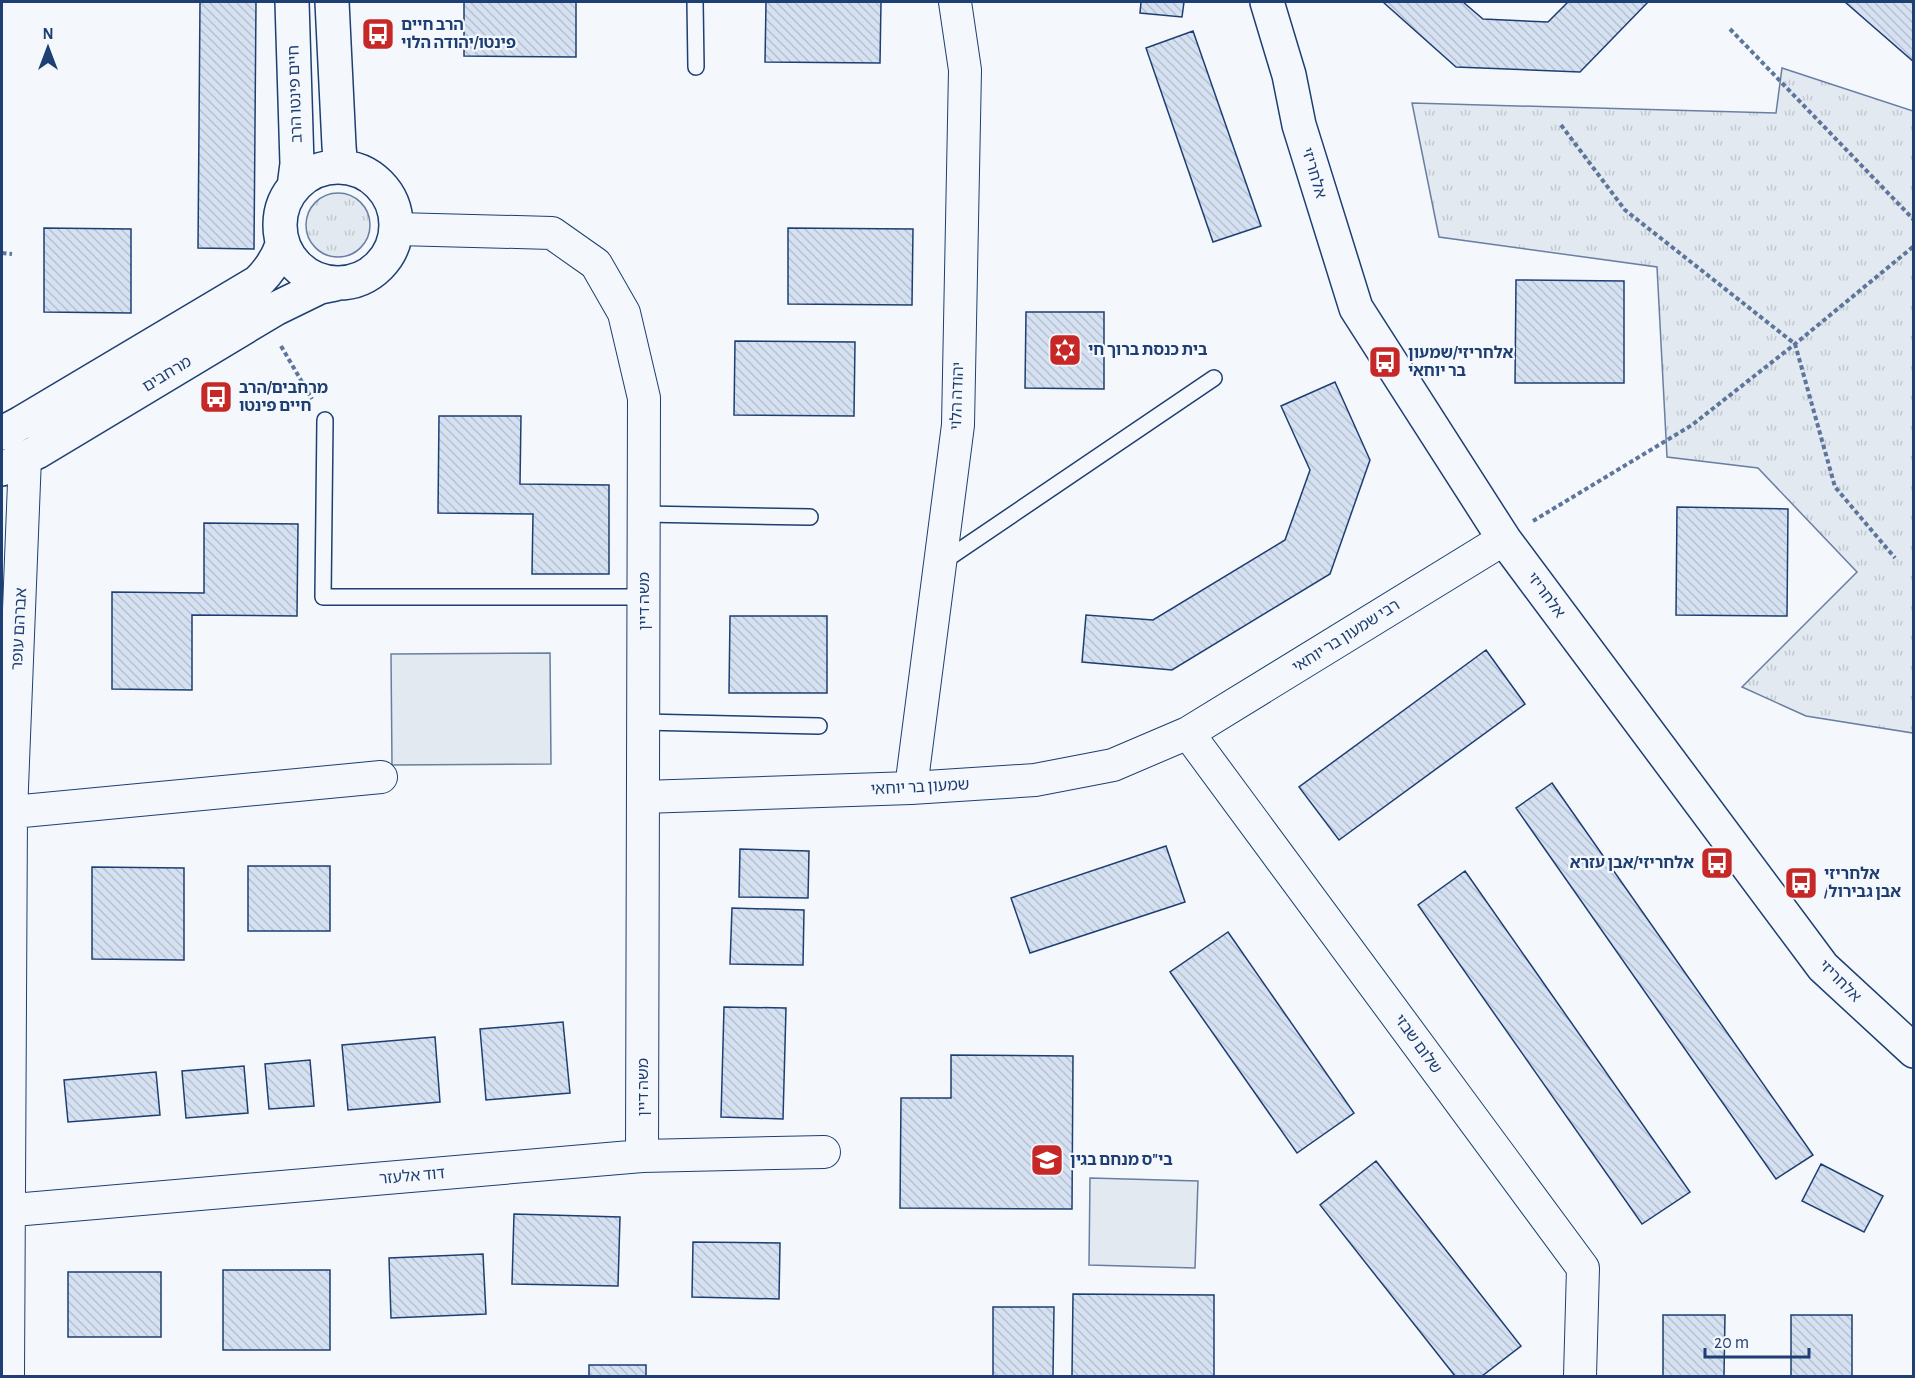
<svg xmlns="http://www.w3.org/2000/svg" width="1915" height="1378" font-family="'Alegreya Sans','Noto Sans Hebrew',sans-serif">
  <defs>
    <pattern id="grass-tufts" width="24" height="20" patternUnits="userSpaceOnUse" patternTransform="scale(1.5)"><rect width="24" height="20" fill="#e3e9f0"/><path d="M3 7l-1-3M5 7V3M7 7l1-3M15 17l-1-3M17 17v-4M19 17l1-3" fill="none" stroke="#c2c9d1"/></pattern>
    <pattern id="building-back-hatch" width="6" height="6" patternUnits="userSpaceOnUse" patternTransform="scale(1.5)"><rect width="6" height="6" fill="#d5e0f0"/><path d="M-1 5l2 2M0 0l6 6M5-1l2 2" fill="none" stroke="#b6c1d1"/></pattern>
  </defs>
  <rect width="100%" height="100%" fill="#f4f7fb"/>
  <path fill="url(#grass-tufts)" stroke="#687fa3" stroke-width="1.5" d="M1782 68 1913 111V733L1806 716 1742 687 1857 572 1758 468 1667 457 1657 267 1439 237 1412 103 1776 113Z
    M306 225a32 32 0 1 1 64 0a32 32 0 1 1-64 0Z"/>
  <path fill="#e3e9f0" stroke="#687fa3" stroke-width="1.5" d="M550 653 551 764 392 765 391 654Z
    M1090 1178 1198 1181 1195 1268 1089 1265Z"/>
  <path fill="url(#building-back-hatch)" stroke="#1d3f73" stroke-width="1.5" d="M200 2H256L254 249 198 248Z
    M464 2H576V57L464 56Z
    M766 2H881L880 63 765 62Z
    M1141 2H1184L1182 17 1140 13Z
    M1383 2H1463L1483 19 1548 22 1568 2H1648L1580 72 1456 67Z
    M1845 2H1914V62Z
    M1193 31 1261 226 1213 242 1146 48Z
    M44 228 131 229V313L44 312Z
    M788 228 913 229 912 305 788 304Z
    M1516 280 1624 281V383H1515Z
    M1026 312H1104V389L1025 388Z
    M735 341 855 342 854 416 734 415Z
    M1335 382 1370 460 1330 574 1172 670 1082 662 1086 615 1153 620 1285 540 1310 470 1281 406Z
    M439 416H521L520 484 609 485V574H532L533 514 438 513Z
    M1677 507 1788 509 1787 616 1676 615Z
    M204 523 298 524 297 616 192 615V690L112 689V592L204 593Z
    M730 616H827V693H729Z
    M1486 650 1525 704 1339 840 1299 787Z
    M1552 783 1813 1155 1776 1179 1516 808Z
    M1166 846 1185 902 1030 953 1011 898Z
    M740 849 809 851 808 898 739 897Z
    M248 866H330V931H248Z
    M92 867 184 868V960L92 959Z
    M1465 871 1690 1192 1642 1224 1418 905Z
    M732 908 804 910 803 965 730 964Z
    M1228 932 1354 1113 1297 1153 1170 972Z
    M724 1007 786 1008 783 1119 721 1117Z
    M563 1022 570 1093 486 1100 480 1029Z
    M435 1037 440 1102 348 1110 342 1045Z
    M951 1055 1073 1056 1072 1209 900 1208 901 1098H951Z
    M310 1060 314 1106 269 1109 265 1064Z
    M244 1066 248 1113 186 1118 182 1071Z
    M156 1072 160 1115 68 1122 64 1080Z
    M1376 1161 1521 1346 1482 1376H1455L1320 1205Z
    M1821 1164 1883 1196 1864 1232 1802 1201Z
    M514 1214 620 1217 618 1286 512 1284Z
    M693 1242 780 1243 779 1299 692 1297Z
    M483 1254 486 1314 391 1318 389 1258Z
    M223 1270H330V1350H223Z
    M68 1272H161V1337H68Z
    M1073 1294 1214 1295V1376H1072Z
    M993 1307H1054L1053 1376H993Z
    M1663 1315H1725L1724 1376H1663Z
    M1791 1315H1852V1376H1791Z
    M589 1365H646V1376H589Z"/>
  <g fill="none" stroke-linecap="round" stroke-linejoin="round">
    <g stroke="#1d3f73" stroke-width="18">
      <path id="lane" d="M695 2 696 67
        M325 420 323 597H643
        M644 514 810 517
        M941 563 1214 378
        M643 722 819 726"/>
    </g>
    <g stroke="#1d3f73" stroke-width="34">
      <path id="street" d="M397 229 552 233 596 264 624 313 644 398 642 1156
        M1188 733 1583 1268 1580 1376
        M911 788 958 425 965 70 955 2
        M643 797 911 788 1035 780 1113 765 1188 733 1504 539
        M2 813 381 777
        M2 1211 642 1156 824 1152
        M8 1376 11 813 25 457"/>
    </g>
    <g stroke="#1d3f73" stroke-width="36">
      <path id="secondary" d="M292 2 297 164 294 187
        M332 2 339 146 340 158 344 167
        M1267 2 1289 75 1299 125 1356 308 1504 539 1823 967 1914 1051
        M280 225a58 58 0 1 1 116 0a58 58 0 1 1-116 0Z
        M2 433 21 423 258 282C270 270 277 260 282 245
        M2 469 37 452 275 309 320 287 335 284"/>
    </g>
    <path stroke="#5e769c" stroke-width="4" stroke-dasharray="4.5 3" stroke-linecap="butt" d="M1730 29 1914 220
      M1561 125 1625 210 1795 344 1835 487 1895 558
      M2 253 12 254
      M281 346 312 399
      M1533 521 1692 425 1795 344 1914 246"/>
    <use href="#lane" stroke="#f4f7fb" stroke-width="15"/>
    <use href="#street" stroke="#f4f7fb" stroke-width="32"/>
    <use href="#secondary" stroke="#f4f7fb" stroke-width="33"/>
  </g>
  <defs>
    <g id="bus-square" transform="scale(1.725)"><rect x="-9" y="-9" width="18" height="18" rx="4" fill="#c62828" stroke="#f4f7fb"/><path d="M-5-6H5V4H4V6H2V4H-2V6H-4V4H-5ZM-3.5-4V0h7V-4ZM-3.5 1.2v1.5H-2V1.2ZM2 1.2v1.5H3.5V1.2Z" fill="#fff"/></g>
    <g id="synagogue-square" transform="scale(1.725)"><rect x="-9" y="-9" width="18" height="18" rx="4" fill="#c62828" stroke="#f4f7fb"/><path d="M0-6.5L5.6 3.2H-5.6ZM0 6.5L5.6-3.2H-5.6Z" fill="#fff"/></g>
    <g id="school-square" transform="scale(1.725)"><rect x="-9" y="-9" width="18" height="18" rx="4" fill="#c62828" stroke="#f4f7fb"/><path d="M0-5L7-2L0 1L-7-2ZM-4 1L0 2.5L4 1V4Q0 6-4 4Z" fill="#fff"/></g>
  </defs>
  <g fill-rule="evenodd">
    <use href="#bus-square" x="378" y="34"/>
    <use href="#synagogue-square" x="1065" y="350"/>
    <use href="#bus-square" x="1385" y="362"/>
    <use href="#bus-square" x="216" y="397"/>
    <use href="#bus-square" x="1717" y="863"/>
    <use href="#bus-square" x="1801" y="883"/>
    <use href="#school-square" x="1047" y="1160"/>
  </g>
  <g text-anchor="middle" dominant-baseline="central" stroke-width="4.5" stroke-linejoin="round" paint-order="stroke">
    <g font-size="16" font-weight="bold" fill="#1d3f73" stroke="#f4f7fb" text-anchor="start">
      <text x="401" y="25">הרב חיים<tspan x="401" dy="18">פינטו/יהודה הלוי</tspan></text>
      <text x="1088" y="350">בית כנסת ברוך חי</text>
      <text x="1408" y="353">אלחריזי/שמעון<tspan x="1408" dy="18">בר יוחאי</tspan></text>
      <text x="239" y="388">מרחבים/הרב<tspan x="239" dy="18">חיים פינטו</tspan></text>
      <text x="1694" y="863" text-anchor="end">אלחריזי/אבן עזרא</text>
      <text x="1824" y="874">אלחריזי<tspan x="1824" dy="18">/אבן גבירול</tspan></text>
      <text x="1070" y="1160">בי"ס מנחם בגין</text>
    </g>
    <g font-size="16" fill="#1d3f73" stroke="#f4f7fb">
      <text transform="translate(295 94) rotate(-92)">חיים פינטו הרב</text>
      <text transform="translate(1314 173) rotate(73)">אלחריזי</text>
      <text transform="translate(167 374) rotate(-31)">מרחבים</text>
      <text transform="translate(957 396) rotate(-88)">יהודה הלוי</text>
      <text transform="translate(1546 595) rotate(53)">אלחריזי</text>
      <text transform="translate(644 601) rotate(-90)">משה דיין</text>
      <text transform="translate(19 629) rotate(-87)">אברהם עופר</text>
      <text transform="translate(1346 636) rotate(-32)">רבי שמעון בר יוחאי</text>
      <text transform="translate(920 787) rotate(-3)">שמעון בר יוחאי</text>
      <text transform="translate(1840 981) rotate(45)">אלחריזי</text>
      <text transform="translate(1418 1044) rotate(54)">שלום שבזי</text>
      <text transform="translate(643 1087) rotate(-90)">משה דיין</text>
      <text transform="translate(412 1176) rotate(-5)">דוד אלעזר</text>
    </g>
  </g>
  <rect width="1915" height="1378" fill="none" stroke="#1d3f73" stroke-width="6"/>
  <g transform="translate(48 48)" stroke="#f4f7fb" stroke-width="4.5" paint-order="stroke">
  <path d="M0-4.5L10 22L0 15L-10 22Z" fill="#1d3f73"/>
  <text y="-9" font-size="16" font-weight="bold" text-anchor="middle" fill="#1d3f73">N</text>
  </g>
  <path d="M1705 1348v9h104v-9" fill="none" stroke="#1d3f73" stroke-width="3"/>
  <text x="1714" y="1348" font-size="18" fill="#1d3f73" stroke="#f4f7fb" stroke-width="4.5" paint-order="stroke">20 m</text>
</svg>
